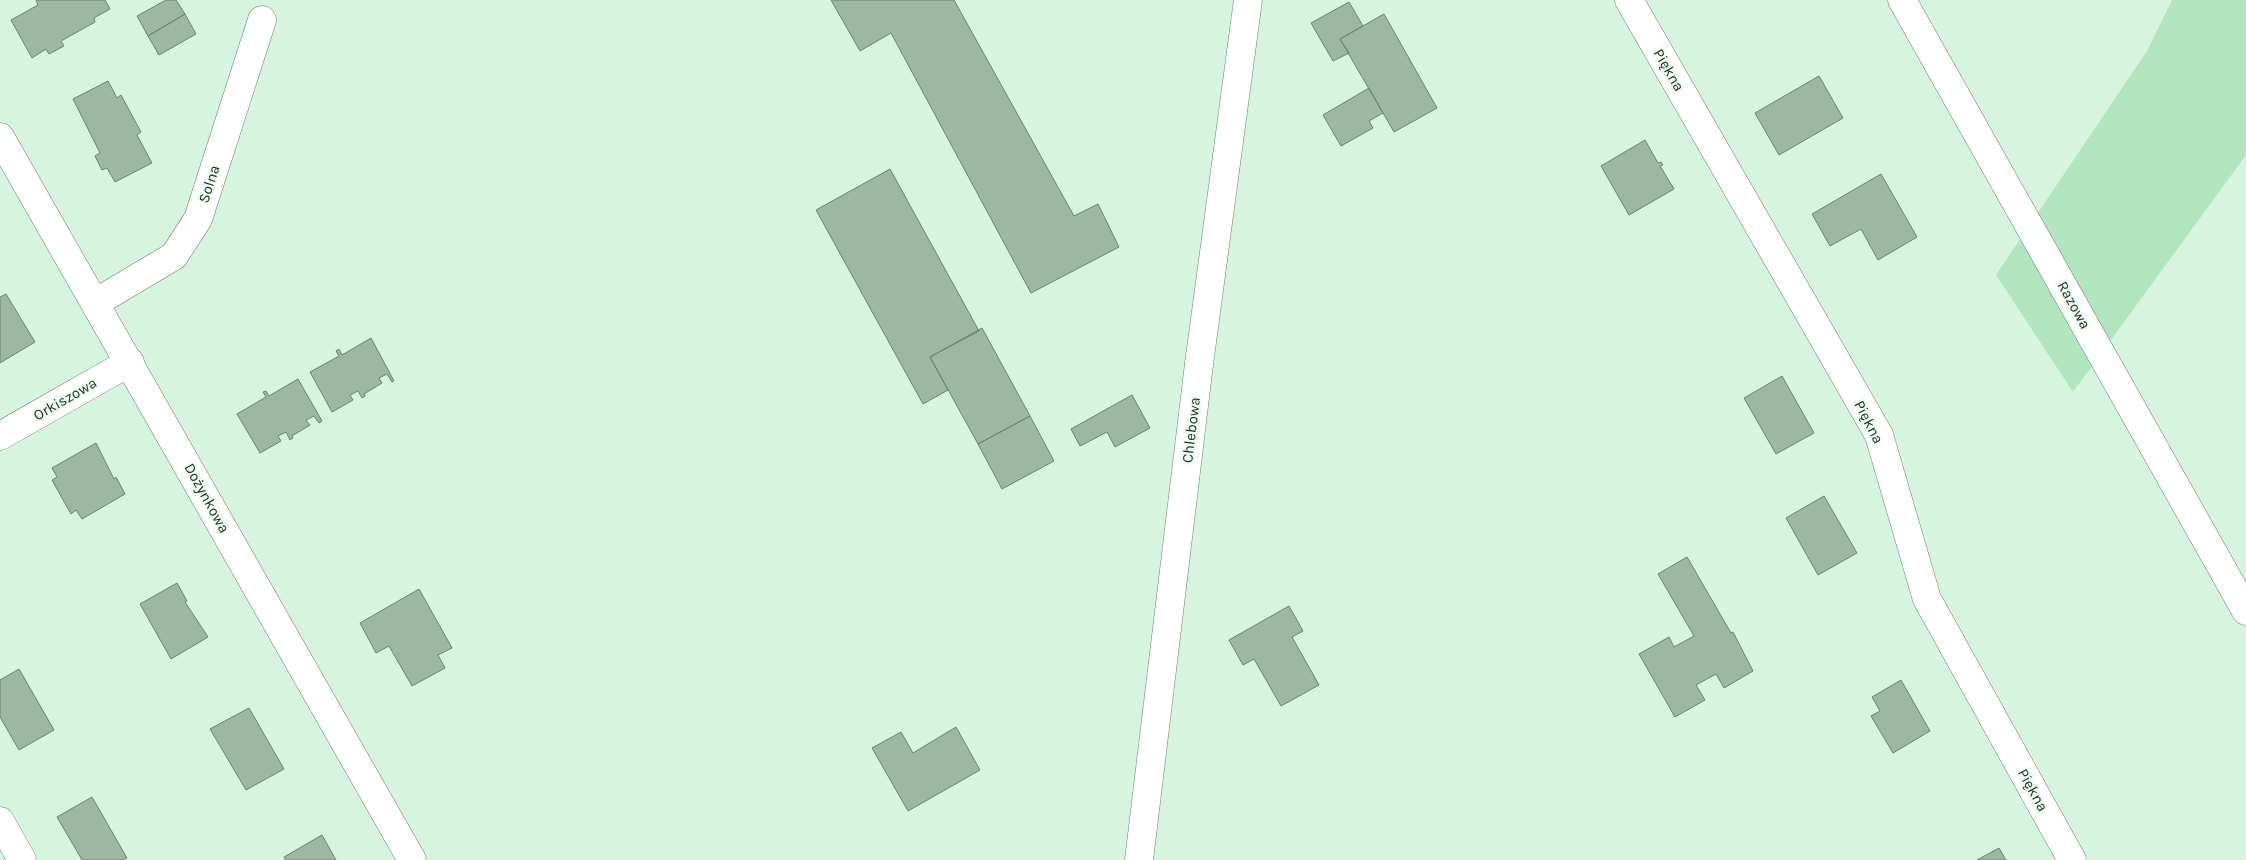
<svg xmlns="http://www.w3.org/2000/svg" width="2246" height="860" font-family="Karla,sans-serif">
  <rect width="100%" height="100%" fill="#d7f5de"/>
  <path fill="#b0e5be" d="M2172 0H2246V155L2073 392 1996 275 2147 51Z"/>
  <path fill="#9cb8a3" stroke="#68836f" d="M36 0H105L110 9 94 18 95 22 61 41 64 46 49 54 46 49 32 58 11 20 38 5Z
    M166 0H176L185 14 148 36 137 16Z
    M831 0H954L1074 216 1098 204 1119 247 1031 293 891 33 860 51Z
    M1349 2 1363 26 1340 39 1349 53 1333 61 1311 23Z
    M185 14 196 34 159 55 148 36Z
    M1384 14 1437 108 1394 132 1340 39Z
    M1819 76 1843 118 1779 155 1755 113Z
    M108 81 117 98 121 95 141 132 137 135 152 163 115 182 107 168 102 170 95 156 100 153 73 99Z
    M1369 88 1383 113 1369 121 1373 128 1341 146 1323 115Z
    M1645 140 1658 163 1661 162 1663 165 1660 166 1674 189 1629 215 1601 166Z
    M890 169 979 331 930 357 948 390 923 404 816 210Z
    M1881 174 1917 237 1878 260 1861 229 1830 246 1812 214Z
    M6 294 35 342 0 363V297Z
    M982 328 1030 416 978 444 930 357Z
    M371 338 394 381 392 382 387 374 379 378 382 383 364 394 365 396 362 398 358 391 350 395 353 400 332 412 310 372 339 356 336 351 339 349 342 355Z
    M1782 376 1814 433 1776 454 1744 398Z
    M298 379 322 421 319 423 314 416 306 420 310 425 292 436 293 438 290 440 286 432 278 436 281 441 260 453 237 414 266 397 263 392 266 391 269 396Z
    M1132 395 1150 428 1115 447 1107 432 1080 446 1071 429Z
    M1030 416 1054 461 1002 489 978 444Z
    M96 443 114 479 116 477 125 494 82 519 76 510 71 514 52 480 57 477 52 468Z
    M1824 496 1857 553 1818 575 1786 518Z
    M1687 557 1731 633 1733 632 1753 671 1724 688 1716 674 1696 685 1705 700 1675 717 1639 654 1669 637 1674 647 1694 636 1658 574Z
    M177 583 187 601 185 602 208 637 171 659 140 604Z
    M419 589 452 648 438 655 445 668 412 686 389 646 376 653 360 623Z
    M1289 606 1303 631 1292 637 1319 685 1281 706 1254 659 1243 665 1229 640Z
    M19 669 54 730 19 750 0 717V680Z
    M1901 680 1930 731 1893 753 1871 716 1880 711 1872 697Z
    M249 708 284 769 246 790 210 729Z
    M956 727 980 770 908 811 872 748 901 732 913 753Z
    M92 797 127 858 123 860H82L57 817Z
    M322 835 336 860H286L284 857Z
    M1999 848 2006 860H1977Z"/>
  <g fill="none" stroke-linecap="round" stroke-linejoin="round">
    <g stroke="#65806c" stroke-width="29">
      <path id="minor" d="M1629 0 1879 435 1927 599 2072 860
        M1902 0 2246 611
        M0 137 412 860
        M95 303 174 256 198 219 262 20
        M0 436 130 362
        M0 821 22 860
        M1139 860 1199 364 1248 0"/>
    </g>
    <use href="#minor" stroke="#fff" stroke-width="28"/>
  </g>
  <g text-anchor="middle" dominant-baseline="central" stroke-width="5" stroke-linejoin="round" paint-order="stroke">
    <g font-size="15" fill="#242f27" stroke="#ecfef1">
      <text transform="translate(1669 70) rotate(60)">Piękna</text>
      <text transform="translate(209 184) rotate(-72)">Solna</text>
      <text transform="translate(2074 305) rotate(61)">Razowa</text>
      <text transform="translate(65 399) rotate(-30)">Orkiszowa</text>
      <text transform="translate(1869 422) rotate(63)">Piękna</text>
      <text transform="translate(1191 430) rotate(-83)">Chlebowa</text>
      <text transform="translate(207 498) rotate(61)">Dożynkowa</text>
      <text transform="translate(2033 790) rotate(61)">Piękna</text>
    </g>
  </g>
</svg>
